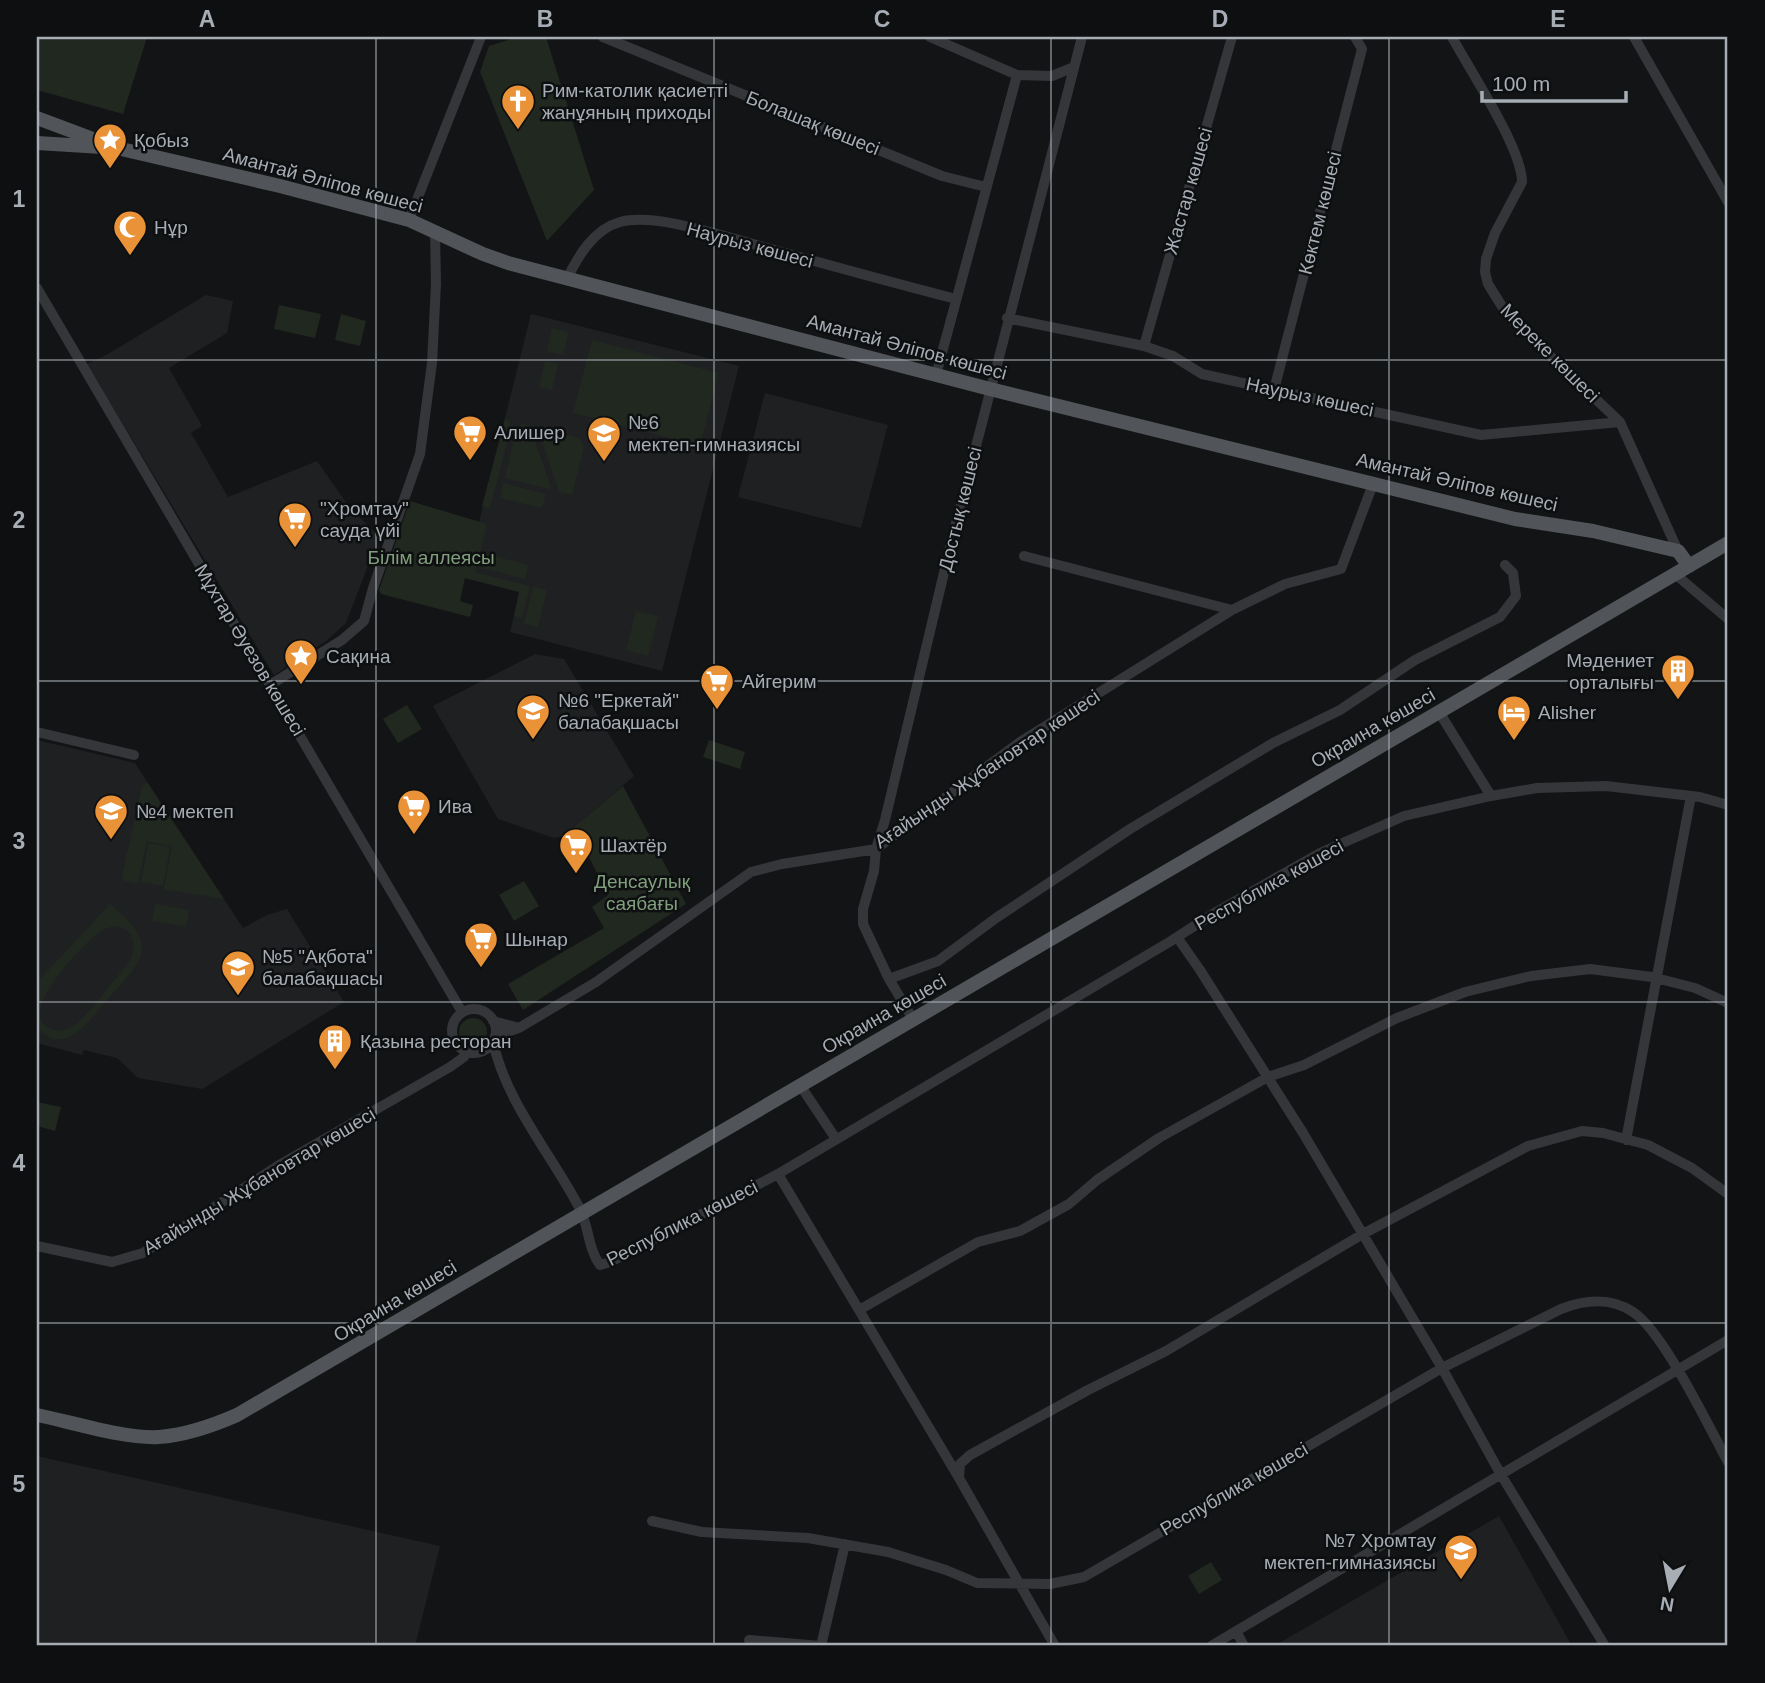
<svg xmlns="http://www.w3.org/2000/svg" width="1765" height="1683" font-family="Helvetica,sans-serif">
  <rect width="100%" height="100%" fill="#131415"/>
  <path fill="#1f2022" d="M206 295 233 301 227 333 169 368 202 426 191 433 228 497 317 461 348 505 379 537 346 623 326 641 274 675 87 364 108 354Z
    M531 314 739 366 662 671 510 632 520 592 465 578Z
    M765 393 888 425 861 528 738 497Z
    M535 654 564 659 634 776 564 836 554 838 498 819 433 706Z
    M37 740 135 763 243 928 267 915 287 909 344 1002 202 1089 138 1078 117 1058 84 1050 82 1055 37 1043Z
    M37 1456 440 1546 415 1646H37Z
    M1499 1516 1572 1646H1274Z"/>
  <path fill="#202820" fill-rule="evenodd" d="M37 37H147L123 114 37 90Z
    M518 37H546L594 190 547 241 480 72 489 46Z
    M279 305 321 314 315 338 274 329Z
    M341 314 366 321 360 346 335 340Z
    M552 328 569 332 563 355 547 351Z
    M592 340 719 373 700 446 573 413Z
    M545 361 558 364 552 390 539 387Z
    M505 419 509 420 511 428 490 508 482 506Z
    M522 424 527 425 531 430 552 490 505 478 516 429Z
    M543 429 580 438 584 447 572 495 559 492 539 432Z
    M503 483 546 494 542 508 500 498Z
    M410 501 487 524 475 572 530 586 522 618 514 616 519 592 465 578 460 601 473 605 470 617 381 594 379 590Z
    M485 554 529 565 525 579 482 568Z
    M533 587 547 590 538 627 524 624Z
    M636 611 658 616 648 656 626 650Z
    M407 705 422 729 398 743 383 719Z
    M709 740 745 752 740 769 703 757Z
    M147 782 224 899 164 889 172 846 147 841 138 884 121 880 142 786Z
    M623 786 686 904 523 1010 508 984 604 928 592 907 608 895 574 827Z
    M148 843 170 847 163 886 141 882Z
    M524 881 539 906 514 921 499 895Z
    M110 904C128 920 151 936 138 963 129 976 117 989 106 1001 89 1021 62 1060 37 1026V982ZM116 926C135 930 137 947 129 962 112 982 96 1006 76 1024 71 1029 63 1031 56 1030 7 1021 85 942 101 931 105 928 111 927 116 926Z
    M155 904 189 910 186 927 152 921Z
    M459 1032a14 14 0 1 1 28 0a14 14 0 1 1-28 0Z
    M37 1102 61 1107 55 1131 37 1126Z
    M1211 1562 1222 1580 1199 1594 1188 1576Z"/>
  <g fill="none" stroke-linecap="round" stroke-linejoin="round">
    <path stroke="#35363a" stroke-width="10" d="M603 37 942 176 986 187
      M930 37 1017 75 1052 76 1074 67
      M1452 37C1469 69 1522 148 1522 182L1495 233 1486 259 1485 272 1488 284 1508 316 1620 422 1678 551
      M1634 37 1728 202
      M409 220 481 37
      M567 279C578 256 594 229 620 222 658 212 731 239 771 249 832 266 894 283 956 299
      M37 288 462 1012
      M1007 318 1144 346 1173 356 1202 374 1481 435 1620 422
      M1144 346 1232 37
      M936 375 1017 75
      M1274 390 1362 49 1355 37
      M1024 556 1232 610
      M1675 574 1728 619
      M270 685 342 640 364 621 373 588 420 454 432 363 436 284 435 231
      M1439 712 1491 796
      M37 732 134 755
      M1177 937 1200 970 1303 1133 1442 1368 1500 1473 1605 1646
      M889 979 863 924V909L874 871 876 849 885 820 953 535 1082 37
      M452 1031a22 22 0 1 1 44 0a22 22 0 1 1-44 0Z
      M913 1019 889 979 938 961 996 918 1130 829 1273 743 1340 710 1415 660 1500 617 1516 596 1513 573 1505 565
      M493 1021 519 1028 495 1036
      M519 1028 596 982 751 872 782 864 876 849 1020 742 1232 610 1285 584 1341 569 1373 484
      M493 1041C505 1101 552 1155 580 1209 589 1227 588 1249 600 1265L610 1262 778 1174 1171 941 1216 912 1320 853 1404 816 1491 796 1537 788 1606 786 1700 797 1728 805
      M800 1085 836 1139
      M1626 1140 1691 796
      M778 1174 959 1478
      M37 1246 112 1262 143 1253 281 1164 450 1067 464 1057 466 1052
      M859 1310 978 1242 1020 1231 1069 1204 1097 1180 1159 1138 1268 1077 1304 1065 1397 1018 1465 992 1531 976 1590 969 1652 977 1695 988 1728 1003
      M652 1521 702 1532 808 1538 888 1552 946 1570 977 1583 1050 1584 1084 1577 1442 1368 1561 1309C1584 1300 1611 1297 1633 1312 1663 1331 1709 1427 1728 1462
      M1236 1631 1244 1646
      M749 1640 821 1646 845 1544
      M1055 1646 959 1478 960 1464 970 1455 1088 1390 1166 1351 1361 1235 1528 1146 1582 1131 1603 1133 1648 1145 1692 1168 1728 1194
      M1211 1646 1728 1340"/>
    <path stroke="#515459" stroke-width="14" d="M37 118 117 148 280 186 409 220 483 254 508 263 990 389 1515 519 1593 531 1678 551 1689 566
      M37 143 102 147
      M37 1415C72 1422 124 1439 159 1437 187 1435 212 1426 237 1415L1728 543"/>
  </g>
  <path fill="none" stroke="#a6adb5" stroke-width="2" stroke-opacity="0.55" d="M376 37V1646M714 37V1646M1051 37V1646M1389 37V1646M37 360H1728M37 681H1728M37 1002H1728M37 1323H1728"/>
  <defs>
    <g id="church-pin" transform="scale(1.75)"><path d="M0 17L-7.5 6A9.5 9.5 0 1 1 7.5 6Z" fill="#e99237" stroke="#0e0f10"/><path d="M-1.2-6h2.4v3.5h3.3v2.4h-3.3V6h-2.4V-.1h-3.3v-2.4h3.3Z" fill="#fff"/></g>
    <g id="sight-pin" transform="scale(1.75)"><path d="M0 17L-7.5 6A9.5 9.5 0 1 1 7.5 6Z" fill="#e99237" stroke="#0e0f10"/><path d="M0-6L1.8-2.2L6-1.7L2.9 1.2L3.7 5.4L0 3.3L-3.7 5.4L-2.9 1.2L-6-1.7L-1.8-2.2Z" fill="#fff"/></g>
    <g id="mosque-pin" transform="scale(1.75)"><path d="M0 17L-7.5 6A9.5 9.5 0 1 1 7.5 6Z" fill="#e99237" stroke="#0e0f10"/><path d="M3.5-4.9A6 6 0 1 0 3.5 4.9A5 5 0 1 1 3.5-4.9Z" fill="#fff"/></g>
    <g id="supermarket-pin" transform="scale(1.75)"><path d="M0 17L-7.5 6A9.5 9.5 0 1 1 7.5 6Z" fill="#e99237" stroke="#0e0f10"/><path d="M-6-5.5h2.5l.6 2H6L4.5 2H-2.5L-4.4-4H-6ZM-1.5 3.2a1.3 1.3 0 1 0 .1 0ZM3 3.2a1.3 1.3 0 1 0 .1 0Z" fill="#fff"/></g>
    <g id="school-pin" transform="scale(1.75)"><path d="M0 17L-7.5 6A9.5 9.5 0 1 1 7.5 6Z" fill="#e99237" stroke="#0e0f10"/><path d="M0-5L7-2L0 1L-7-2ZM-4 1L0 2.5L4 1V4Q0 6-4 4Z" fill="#fff"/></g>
    <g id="building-pin" transform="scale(1.75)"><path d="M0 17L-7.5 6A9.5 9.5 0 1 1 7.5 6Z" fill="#e99237" stroke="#0e0f10"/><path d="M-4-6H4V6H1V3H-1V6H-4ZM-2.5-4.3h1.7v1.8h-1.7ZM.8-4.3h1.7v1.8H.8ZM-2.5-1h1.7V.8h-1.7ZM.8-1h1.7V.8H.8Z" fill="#fff"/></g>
    <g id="hotel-pin" transform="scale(1.75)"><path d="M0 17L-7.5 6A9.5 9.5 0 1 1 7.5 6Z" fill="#e99237" stroke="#0e0f10"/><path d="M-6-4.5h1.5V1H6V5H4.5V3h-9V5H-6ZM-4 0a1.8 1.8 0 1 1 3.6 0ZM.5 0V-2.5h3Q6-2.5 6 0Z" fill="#fff"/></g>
  </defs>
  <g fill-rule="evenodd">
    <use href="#church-pin" x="518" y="101"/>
    <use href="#sight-pin" x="110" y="140"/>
    <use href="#mosque-pin" x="130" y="227"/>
    <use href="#supermarket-pin" x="470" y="432"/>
    <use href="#school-pin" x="604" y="433"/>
    <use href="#supermarket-pin" x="295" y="519"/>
    <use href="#sight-pin" x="301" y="656"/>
    <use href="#building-pin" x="1678" y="671"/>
    <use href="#supermarket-pin" x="717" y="681"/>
    <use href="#school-pin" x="533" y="711"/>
    <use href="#hotel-pin" x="1514" y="712"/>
    <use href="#supermarket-pin" x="414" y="806"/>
    <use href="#school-pin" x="111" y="811"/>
    <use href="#supermarket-pin" x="576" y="845"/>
    <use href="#supermarket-pin" x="481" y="939"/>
    <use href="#school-pin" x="238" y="967"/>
    <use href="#building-pin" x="335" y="1041"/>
    <use href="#school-pin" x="1461" y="1551"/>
  </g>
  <g text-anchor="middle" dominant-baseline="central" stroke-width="5" stroke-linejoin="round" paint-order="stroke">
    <g font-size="19" fill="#a6adb5" stroke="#0e0f10" text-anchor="start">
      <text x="542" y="90">Рим-католик қасиетті<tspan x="542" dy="22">жанұяның приходы</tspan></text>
      <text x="134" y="140">Қобыз</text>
      <text x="154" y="227">Нұр</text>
      <text x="628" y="422">№6<tspan x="628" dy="22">мектеп-гимназиясы</tspan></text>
      <text x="494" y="432">Алишер</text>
      <text x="320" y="508">"Хромтау"<tspan x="320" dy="22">сауда үйі</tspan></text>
      <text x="326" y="656">Сақина</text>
      <text x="1654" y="660" text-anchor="end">Мәдениет<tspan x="1654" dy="22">орталығы</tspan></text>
      <text x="742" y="681">Айгерим</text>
      <text x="558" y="700">№6 "Еркетай"<tspan x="558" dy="22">балабақшасы</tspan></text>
      <text x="1538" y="712">Alisher</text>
      <text x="438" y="806">Ива</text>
      <text x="136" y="811">№4 мектеп</text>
      <text x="600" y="845">Шахтёр</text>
      <text x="505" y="939">Шынар</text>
      <text x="262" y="956">№5 "Ақбота"<tspan x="262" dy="22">балабақшасы</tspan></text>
      <text x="360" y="1041">Қазына ресторан</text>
      <text x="1436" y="1540" text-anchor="end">№7 Хромтау<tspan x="1436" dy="22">мектеп-гимназиясы</tspan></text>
    </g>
    <g font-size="19" fill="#a6adb5" stroke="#0e0f10">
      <text transform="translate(813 123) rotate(22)">Болашақ көшесі</text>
      <text transform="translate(323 180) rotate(15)">Амантай Әліпов көшесі</text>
      <text transform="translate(1188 191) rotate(-74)">Жастар көшесі</text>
      <text transform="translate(1320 213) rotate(-76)">Көктем көшесі</text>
      <text transform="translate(750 245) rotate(15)">Наурыз көшесі</text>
      <text transform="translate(907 347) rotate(15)">Амантай Әліпов көшесі</text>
      <text transform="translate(1550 353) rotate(45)">Мереке көшесі</text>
      <text transform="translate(1310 397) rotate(12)">Наурыз көшесі</text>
      <text transform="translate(1457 482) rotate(13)">Амантай Әліпов көшесі</text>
      <text transform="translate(960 509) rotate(-76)">Достық көшесі</text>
      <text transform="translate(250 650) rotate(59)">Мұхтар Әуезов көшесі</text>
      <text transform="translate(1373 728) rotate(-30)">Окраина көшесі</text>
      <text transform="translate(987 769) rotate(-34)">Ағайынды Жұбановтар көшесі</text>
      <text transform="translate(1269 885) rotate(-29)">Республика көшесі</text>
      <text transform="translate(884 1014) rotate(-30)">Окраина көшесі</text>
      <text transform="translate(259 1181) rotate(-31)">Ағайынды Жұбановтар көшесі</text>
      <text transform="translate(682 1223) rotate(-27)">Республика көшесі</text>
      <text transform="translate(395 1301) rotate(-31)">Окраина көшесі</text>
      <text transform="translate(1234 1489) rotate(-30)">Республика көшесі</text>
    </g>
    <g font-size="19" fill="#819f7d" stroke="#0e0f10">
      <text x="431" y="557">Білім аллеясы</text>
      <text x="642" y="881">Денсаулық<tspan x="642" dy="22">саябағы</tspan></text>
    </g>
  </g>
  <rect width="1765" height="1683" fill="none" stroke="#0e0f10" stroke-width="77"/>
  <g transform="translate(1670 1588) rotate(190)" stroke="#0e0f10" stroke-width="5" paint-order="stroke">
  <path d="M0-5L12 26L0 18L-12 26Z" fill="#a6adb5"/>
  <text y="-10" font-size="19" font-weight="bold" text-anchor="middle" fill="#a6adb5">N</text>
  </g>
  <path d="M1482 91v10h144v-10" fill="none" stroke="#a6adb5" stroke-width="3.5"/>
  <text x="1492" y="91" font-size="21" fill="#a6adb5" stroke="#0e0f10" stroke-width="5" paint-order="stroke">100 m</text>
  <rect x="38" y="38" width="1688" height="1606" fill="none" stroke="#a6adb5" stroke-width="2.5"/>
  <g font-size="23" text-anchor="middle" font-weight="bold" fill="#a6adb5">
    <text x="207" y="27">A</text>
    <text x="545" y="27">B</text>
    <text x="882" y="27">C</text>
    <text x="1220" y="27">D</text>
    <text x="1558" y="27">E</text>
    <text x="19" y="207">1</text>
    <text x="19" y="528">2</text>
    <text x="19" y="849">3</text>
    <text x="19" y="1171">4</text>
    <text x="19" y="1492">5</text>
  </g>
</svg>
